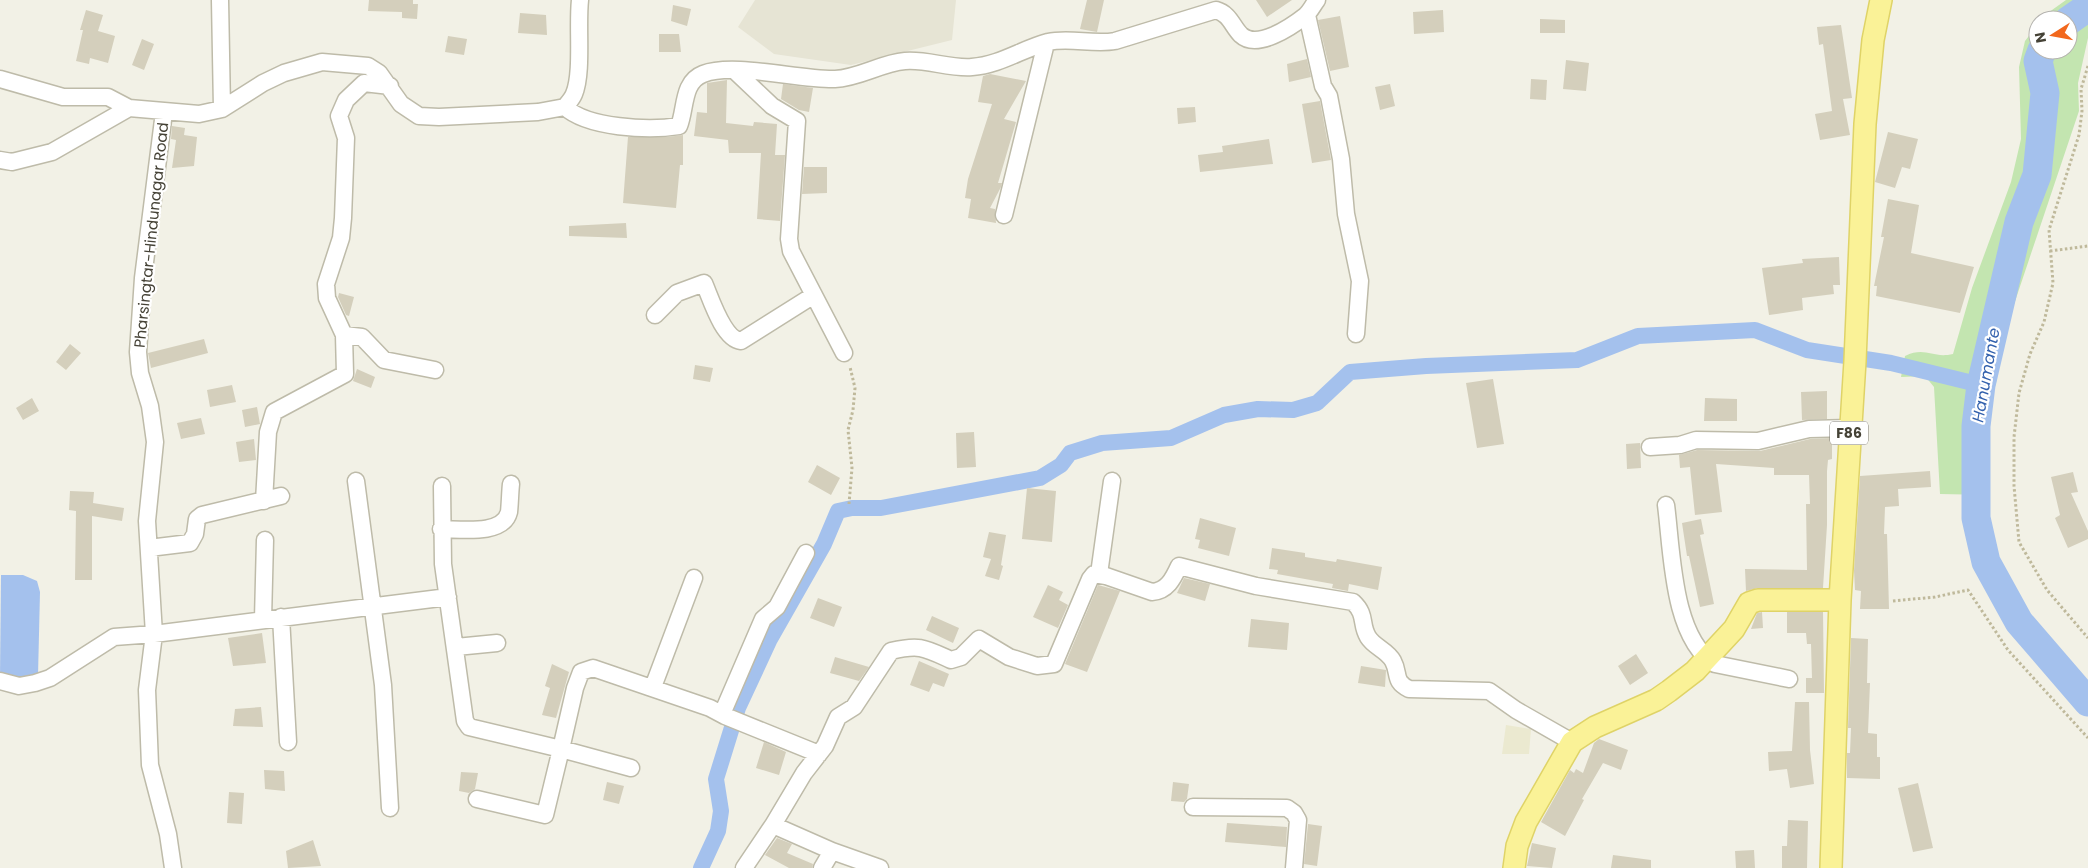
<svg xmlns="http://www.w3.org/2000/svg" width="2088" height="868" font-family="Poppins,sans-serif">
  <rect width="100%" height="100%" fill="#f2f1e6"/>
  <path fill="#e6e4d4" d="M755 0H956L952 40 851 65 774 54 738 27Z"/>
  <path fill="#ebe9d0" d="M1506 725 1531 729 1529 754H1502Z"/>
  <path fill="#c3e5b0" d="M2066 0H2088V38L2078 83 2079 111 2002 340 1996 383 1989 407 1986 453 1990 495 1940 494 1934 387 1925 376 1901 377 1905 356C1926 346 1932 359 1953 354L1972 288 2011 182 2021 139 2019 67 2025 41 2038 24V50H2068V20H2041L2045 15Z"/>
  <path fill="#a4c1ed" d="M1 575H23L37 581 40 592 38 676H0Z"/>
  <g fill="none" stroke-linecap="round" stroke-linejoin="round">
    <path stroke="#a4c1ed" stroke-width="16" d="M701 868 718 831 721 811 716 779 738 708 770 639 824 544 838 511 852 508H881L1040 478 1061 465 1070 453 1102 443 1171 438 1224 415 1258 409 1293 410 1317 403 1350 372 1426 366 1577 360 1638 336 1755 330 1807 350 1891 363 1981 385"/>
    <path stroke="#a4c1ed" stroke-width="29" d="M2068 21 2088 7
      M2042 50 2038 61 2045 93 2037 175 2019 222 1981 385 1976 426V518L1986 562 2019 622 2088 702"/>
  </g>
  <path fill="#d4cfbc" d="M369 0H413V4H418L417 19 402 18V12L368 11Z
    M1087 0H1104L1097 32 1080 29Z
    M1256 0H1292L1267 17Z
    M673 5 691 9 687 26 671 21Z
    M86 10 103 15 98 31 115 36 108 63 90 58 89 64 76 61 83 30H80Z
    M1443 10 1444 32 1414 34 1413 12Z
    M520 13 546 15 547 35 518 33Z
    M1340 16 1349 67 1330 71 1318 20Z
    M1540 19 1565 20V33H1540Z
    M1841 25 1852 98 1843 99 1850 135 1820 140 1815 114 1832 111 1823 44 1819 45 1817 27Z
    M659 34H679L681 52H659Z
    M448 36 467 39 464 55 445 52Z
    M142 39 154 44 144 70 132 65Z
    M1307 59 1311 77 1289 82 1287 64Z
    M1566 60 1589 63 1586 91 1563 89Z
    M990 74 1026 81 1004 119 1016 122 998 183H1002L1001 187 990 208 995 209 996 223 968 218 971 199 965 198 968 179 992 104 978 102 983 76Z
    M1531 79 1547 80 1546 100 1530 99Z
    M727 80 726 123 753 126 754 122 777 124 775 155H785L780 221 757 219 761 153H729L728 140 694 136 697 112 707 113V83Z
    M783 84 813 88 809 112 799 110 781 99Z
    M1390 84 1395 106 1380 110 1375 87Z
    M1320 101 1331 160 1312 163 1302 104Z
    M1195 107 1196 122 1178 124 1177 108Z
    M172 126 185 128 184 135 197 137 194 166 172 168 176 140 171 139Z
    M1888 132 1918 139 1910 169 1902 167 1895 188 1875 182Z
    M683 135V165H680L676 208 623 203 628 137H667Z
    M1269 139 1273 164 1200 172 1198 155 1223 152 1222 146Z
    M804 167H827V193L802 194Z
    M1888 199 1919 205 1911 253 1974 267 1960 313 1876 296 1877 286H1874L1884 237H1881Z
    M626 223 627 238 569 236V226Z
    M1839 257 1840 285H1833L1834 294 1802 298 1803 310 1769 315 1762 268 1803 263 1802 259Z
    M339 293 354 297 349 316 346 315 338 297Z
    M204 339 208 353 151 368 148 353Z
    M70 344 81 353 66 370 56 362Z
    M695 365 713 368 710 382 693 379Z
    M357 369 375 377 371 388 353 381Z
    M1493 379 1504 444 1477 448 1466 383Z
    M232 385 236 402 210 407 207 390Z
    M1827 391V419L1802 420 1801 392Z
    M32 398 39 411 23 420 16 408Z
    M1705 398 1737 399V421H1704Z
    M257 407 260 424 245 427 242 410Z
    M201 418 205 434 181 439 177 423Z
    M974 432 976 467 957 468 956 433Z
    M1832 438V459L1828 460 1827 471V525L1823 588H1758L1746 591 1745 569 1807 570 1806 504H1810L1809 475H1774V468L1716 464 1722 512 1695 515 1690 467 1680 468 1679 455 1697 450 1760 451 1810 439Z
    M254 439 256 460 239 462 236 442Z
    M1640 443 1641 468 1627 469 1626 444Z
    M817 465 840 478 831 495 808 482Z
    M1930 471 1931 487 1898 489 1899 506 1885 507 1884 534H1887L1889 609H1860L1861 591 1855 590 1854 571 1860 476Z
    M2073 472 2078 492 2071 493 2088 531V539L2068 548 2055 518 2060 515 2051 477Z
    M1027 488 1056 491 1052 542 1022 539Z
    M70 491 94 492 93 503 124 508 122 521 92 516V580H75L76 511 69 510Z
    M1200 518 1236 528 1229 556 1198 548 1200 540 1195 539Z
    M1701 519 1704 534 1700 535 1714 604 1700 607 1689 556H1687L1682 523Z
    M989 532 1006 535 1001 565 1003 566 999 580 985 576 991 559 983 557Z
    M1272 548 1305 553V557L1336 562 1337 559 1382 567 1378 590 1349 584 1348 591 1332 588 1333 584 1277 574 1278 570 1269 569Z
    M1184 578 1210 584 1205 601 1177 593Z
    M1048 585 1063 592 1059 600 1068 605 1058 628 1033 617Z
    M1098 585 1120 591 1087 672 1065 664Z
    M818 598 842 607 834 627 810 618Z
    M1762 612 1763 628 1751 629 1757 613Z
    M1787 612H1823L1824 693H1806V678H1812L1811 644H1807L1806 633H1787Z
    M932 616 959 628 953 643 926 630Z
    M1251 619 1289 623 1287 650 1248 647Z
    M262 633 266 663 233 666 228 638Z
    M1851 638 1868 639 1867 683H1870L1868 733 1877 734V757H1880V779L1847 778V753H1850L1851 728H1848Z
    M1636 654 1648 673 1630 685 1618 666Z
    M835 657 869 667 859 681 830 673Z
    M919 661 949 674 944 687 933 683 929 692 910 685Z
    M552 664 569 672 556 718 542 715 550 688 545 686Z
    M1361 666 1386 670 1385 687 1358 683Z
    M1795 702H1809L1810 750 1814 784 1790 788 1787 769 1769 771 1768 752 1792 751Z
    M261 707 263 727 233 726 235 709Z
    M1599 739 1628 750 1621 770 1603 763 1582 799 1584 800 1565 836 1541 822 1570 770 1574 773 1576 769 1583 773 1594 743Z
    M764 742 786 752 779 775 756 768Z
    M264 770 284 771 285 791 265 789Z
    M461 772 478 773 475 789 469 793 459 791Z
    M607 782 624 786 619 804 603 800Z
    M1173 782 1189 784 1187 799 1184 802 1171 801Z
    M1918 783 1933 848 1913 852 1898 788Z
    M229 792 244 793 242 824 227 823Z
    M1788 820 1808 821 1807 868H1782V846H1787Z
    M1227 823 1287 827 1286 847 1225 842Z
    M1308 824 1322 826 1317 866 1304 864Z
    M777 838 792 844 787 853 813 864 812 868H789L765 855Z
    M313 840 321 866 288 868 286 851Z
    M1532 843 1556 848 1552 868 1527 866Z
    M1754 850 1755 868H1736L1735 851Z
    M1613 855 1651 860V868H1611Z"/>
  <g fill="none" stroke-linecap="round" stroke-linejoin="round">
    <g stroke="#bebba9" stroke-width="19">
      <path id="minor" d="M220 0 222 109
        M1307 15 1323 86 1329 96 1341 159 1346 214 1360 281 1356 334
        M735 71 772 106 797 121 789 239 791 251 844 353
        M0 79 63 97H108L129 108
        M565 107C587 128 649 131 679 126 686 109 682 82 703 74 734 62 799 80 835 79 859 78 881 63 905 61 927 59 950 69 972 67 1000 65 1022 49 1048 42 1070 37 1093 45 1115 41L1216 10C1230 14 1232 26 1241 35 1257 50 1291 27 1305 16 1310 12 1313 5 1317 0
        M164 112 143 278 138 352 140 373 150 406 155 442 147 521 154 634 147 690 150 765 168 834 173 868
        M0 160 12 162 52 152 129 108 199 114 222 109 263 83 284 73 322 62 368 66 379 73 401 104 419 116 439 117 538 112 565 107C568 103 572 99 574 94 583 73 577 26 580 0
        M1004 215 1046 43
        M655 315 677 293 704 283C711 299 723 339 741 341L814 295
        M344 335 362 337 384 360 435 370
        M1650 447 1680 445 1696 440 1758 441 1809 429 1850 428
        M356 481 383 685 390 808
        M442 486 443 564 465 721 469 727 561 749 575 688 581 672 593 668 710 708 725 716 819 754
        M264 501 268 432 274 412 345 374 344 335 327 298 326 284 341 238 343 218 346 138 339 116 346 100 364 83 390 86
        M1666 505C1672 550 1672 638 1715 664L1789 679
        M441 529C460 529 503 536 509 512 510 503 510 493 511 484
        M149 548 190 543 195 534 197 519 202 515 281 496
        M1099 574 1112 481
        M281 617 288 742
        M263 619 265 540
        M456 647 497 643
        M0 681 19 686 35 683 50 678 114 637 154 634 448 597
        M653 687 694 578
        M722 714 763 619 777 607 806 553
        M477 799 545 815 561 749 631 768
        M1193 807 1287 808 1294 813 1298 820 1294 868
        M773 825 804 773 825 746 838 717 854 707 891 651C920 644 925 648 951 660L961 657 979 639 1009 657 1037 666 1054 664 1090 579 1094 574 1106 576 1152 592C1167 591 1173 579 1179 566L1256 586 1353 602C1367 615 1360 624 1368 637 1374 647 1387 650 1393 661 1400 674 1393 681 1409 689L1489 691 1516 710 1572 742
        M744 868 773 825 832 851 880 868
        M822 868 832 851"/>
    </g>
    <g stroke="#dfd367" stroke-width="24">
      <path id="major" d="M1514 868 1517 846 1526 822 1572 742 1595 727 1656 700 1669 691 1695 671 1734 629 1749 603 1758 600H1840
        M1831 868 1840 600 1855 361 1865 124 1873 40 1881 0"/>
    </g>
    <path stroke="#bfb99b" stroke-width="3" stroke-dasharray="2.5 2.5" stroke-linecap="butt" d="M2088 66 2081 89 2082 111 2079 135 2049 230 2053 283 2044 322 2030 354 2019 393 2014 437V486L2019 542 2047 590 2088 638
      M2050 251 2088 246
      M849 504 852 468 848 430 853 410 855 388 850 367
      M1893 601 1935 597 1968 590 2008 650 2088 738"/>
    <use href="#minor" stroke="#fff" stroke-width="16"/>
    <use href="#major" stroke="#faf297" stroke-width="21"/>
  </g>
  <g text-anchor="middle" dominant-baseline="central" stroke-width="4.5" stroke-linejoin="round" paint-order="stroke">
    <rect fill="#fff" stroke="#7d7b72" stroke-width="1" x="1830" y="421.5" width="38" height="23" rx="4"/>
    <g font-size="14" font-weight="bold" fill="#454236">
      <text x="1849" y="433">F86</text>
    </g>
    <g font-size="15" fill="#454236" stroke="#fff">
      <text transform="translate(151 235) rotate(-84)">Pharsingtar-Hindunagar Road</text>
    </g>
    <g font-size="16" font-style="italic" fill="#3361ad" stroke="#fff">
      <text transform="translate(1986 375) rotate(-80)">Hanumante</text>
    </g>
  </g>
  <g transform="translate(2053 35) rotate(259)"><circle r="24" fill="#ffffff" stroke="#b5b3af"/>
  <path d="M0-4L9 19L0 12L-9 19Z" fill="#f2681d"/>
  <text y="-8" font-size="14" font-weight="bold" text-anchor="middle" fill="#454236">N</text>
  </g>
</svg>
